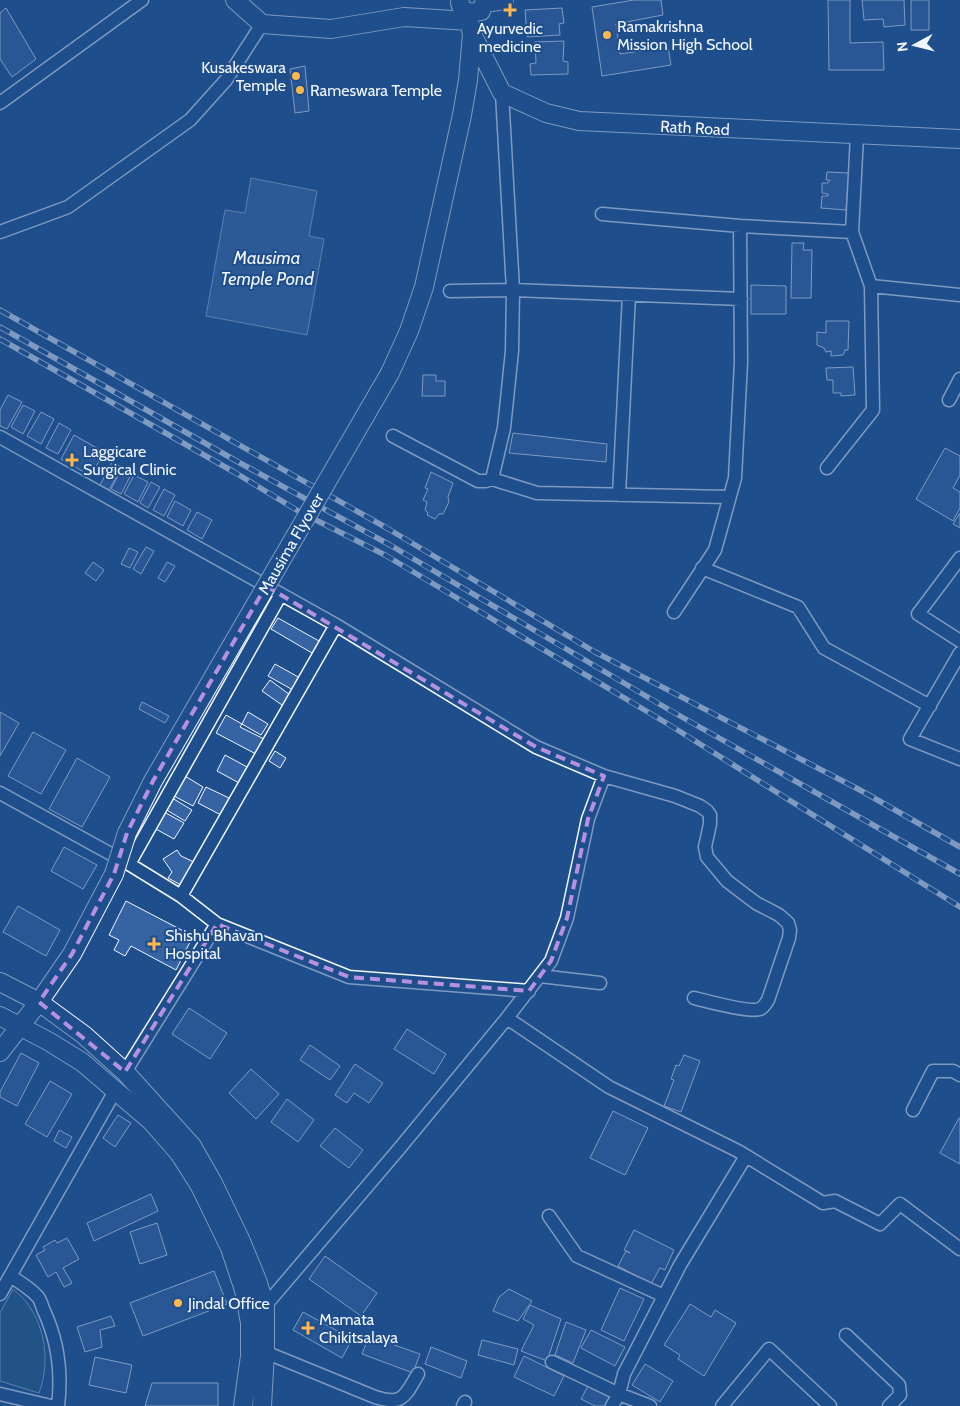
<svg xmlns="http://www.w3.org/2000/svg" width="960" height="1406" font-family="Cabin,sans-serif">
  <rect width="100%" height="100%" fill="#1f4e8c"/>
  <path fill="#245a82" stroke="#a8bbd7" d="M13 1289C18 1294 24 1298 27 1303 46 1328 50 1364 39 1393L0 1381V1313Z"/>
  <path fill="#3b69a3" stroke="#a8bbd7" d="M251 178 317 191 309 236 324 239 307 335 206 316 225 210 245 213Z"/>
  <path fill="#3563a3" stroke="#f2f6ff" d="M634 0H661L663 15 616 24 620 54 668 47 671 65 602 76 592 7Z
    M828 0H850V43L883 42 884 70H829Z
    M862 0H904L905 25 884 27 883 19 864 20Z
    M911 0H929V30H911Z
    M6 8 36 59 12 77 0 59V13Z
    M562 8 564 23 559 24 560 35 527 37 525 10Z
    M564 41 563 61 568 62V74L531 75 530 64 536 63 535 42Z
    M305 66 309 111 295 113 290 69Z
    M827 172 849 173 846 210 821 208 822 196H828V194L822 193V183H828L830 180H826Z
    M792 243H804L803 250H812L811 298H791Z
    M751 285 786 286V314H751Z
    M826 321H849L848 350H845L843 355 831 356V351L826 352 824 348 817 345V332L826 333Z
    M853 367 855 395 841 396V393H833V380H827L826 368Z
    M423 375H436V381H445V396H422Z
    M8 395 22 402 7 429 0 426V410Z
    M23 405 35 411 23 434 11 427Z
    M41 412 54 419 41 444 27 436Z
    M59 423 71 430 58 454 46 448Z
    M513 433 607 444 606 462 509 453Z
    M74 435 104 452 91 476 61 459Z
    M945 448 960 456V475L953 488 960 492V508L953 521 916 499Z
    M112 462 122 467 109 490 100 485Z
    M122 468 132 473 121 494 111 489Z
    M431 472 453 483 448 497 449 502 443 514H439L435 519 427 515 428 513 425 510 427 502 423 500 428 489 425 488Z
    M134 475 148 482 138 502 124 494Z
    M151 482 160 487 148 508 140 503Z
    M164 489 175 495 164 516 153 510Z
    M175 501 191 510 183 526 167 517Z
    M197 512 212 520 202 539 187 530Z
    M960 513V528L953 524Z
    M146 547 154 551 141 574 133 569Z
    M129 548 138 552 130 568 121 564Z
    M93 562 104 570 96 581 85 573Z
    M167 562 175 566 165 582 158 578Z
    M278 618 319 641 312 653 271 629Z
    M275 664 300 678 293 690 268 676Z
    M270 680 290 695 282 705 262 691Z
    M142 702 169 716 165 723 139 709Z
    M0 712 19 723 0 756Z
    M248 712 268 724 261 735 242 724Z
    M226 715 242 724 240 727 264 739 256 754 216 733Z
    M33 732 66 750 41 794 8 776Z
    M275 751 286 758 280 768 269 761Z
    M225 755 249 768 241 784 217 771Z
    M77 758 110 777 82 827 49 809Z
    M185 776 203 787 193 806 174 796Z
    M206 787 229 798 221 815 198 803Z
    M172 798 192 810 185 821 165 809Z
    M164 812 184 823 174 839 154 828Z
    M64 847 97 865 83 889 51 871Z
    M177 850 181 856 196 863 183 886 168 878 172 872 163 859Z
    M126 901 193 936 176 970 131 946 125 956 114 950 119 940 109 935Z
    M18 906 60 930 46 956 3 932Z
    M189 1008 227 1033 210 1059 172 1034Z
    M407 1029 446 1054 434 1074 394 1049Z
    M310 1045 340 1066 330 1080 300 1060Z
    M21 1053 39 1063 17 1106 0 1097V1092Z
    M684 1055 700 1061 681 1112 664 1106 674 1080 671 1079 676 1065 679 1066Z
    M355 1064 383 1083 369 1103 354 1093 347 1103 335 1095Z
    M251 1069 279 1094 256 1119 229 1093Z
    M50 1081 72 1094 47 1137 25 1124Z
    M287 1099 314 1120 298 1142 271 1122Z
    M613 1111 648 1128 625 1175 590 1158Z
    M118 1115 131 1123 115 1147 103 1138Z
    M959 1118H960V1164L940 1153Z
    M335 1128 363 1150 349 1168 320 1146Z
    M59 1130 72 1137 66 1148 54 1141Z
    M151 1194 158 1211 94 1241 87 1223Z
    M157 1223 167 1255 140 1264 130 1232Z
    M634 1230 674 1250 665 1270 660 1268 651 1284 618 1266 626 1251 630 1253 624 1250Z
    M67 1238 79 1259 63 1268 72 1283 64 1287 56 1272 48 1277 36 1255 45 1250 43 1247 55 1240 57 1243Z
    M325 1256 377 1293 361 1316 309 1279Z
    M214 1271 227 1304 143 1336 130 1303Z
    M620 1288 644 1299 624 1341 601 1330Z
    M509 1289 532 1301 518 1321 493 1311 499 1297Z
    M690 1304 711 1317 715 1310 736 1323 704 1376 678 1359 680 1355 664 1345Z
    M530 1305 561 1319 547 1361 521 1351 534 1325 523 1319Z
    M303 1312 352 1339 342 1358 293 1330Z
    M111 1316 115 1326 100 1330 102 1347 85 1352 77 1327Z
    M566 1322 586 1330 573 1363 555 1355Z
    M591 1330 625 1347 615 1366 581 1348Z
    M369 1336 420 1354 413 1373 362 1354Z
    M482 1340 518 1349 514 1365 478 1355Z
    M431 1347 467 1361 461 1378 425 1364Z
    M524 1356 564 1376 554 1396 514 1377Z
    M95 1357 132 1365 126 1393 89 1385Z
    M645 1364 673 1381 660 1402 632 1385Z
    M590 1382 613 1395 607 1406H595L581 1399Z
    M152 1383H218V1406H145Z"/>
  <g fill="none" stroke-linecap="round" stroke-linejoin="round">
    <g stroke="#f2f6ff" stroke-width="15">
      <path id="street" d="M0 103 142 0
        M602 214 740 226
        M0 232 68 207 190 120 226 80 262 24
        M852 232 871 286 960 295
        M450 291 513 290 741 299
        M949 400 960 379
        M393 436 478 481H486L492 479 504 428 512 351 513 290 502 93
        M0 437 336 625 536 747 604 776 588 819 567 918 551 961 507 1018 399 1149 265 1306
        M827 468 873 410 871 286
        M492 479 537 493 729 497
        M619 495 629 295
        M960 558 918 614 960 641
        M702 568 798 607 824 648 930 706
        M674 612 715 550 735 478 741 362 740 226 852 232 857 136
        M960 653 910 739 960 759
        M604 776 675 796 700 806 707 811 710 815V824L705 847 707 857 727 881 756 903 779 915 788 923 790 930 789 938 768 1000C766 1003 764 1007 760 1009 751 1013 706 1001 694 998
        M0 793 129 864 181 896 217 924 349 977 529 991
        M129 864 281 594
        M181 896 336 625
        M540 976 600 983
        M507 1018 609 1087 738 1151 823 1203 835 1201 880 1224 900 1204 960 1249
        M125 1072 217 924
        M913 1110 933 1071H953L960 1075
        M549 1216 577 1256 664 1296
        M10 1276C20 1282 30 1288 38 1297 41 1301 42 1307 44 1311 58 1341 62 1373 58 1406
        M0 1294 115 1091
        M846 1335 899 1385 900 1395 889 1406
        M257 1354 265 1352 375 1397C403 1406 405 1396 418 1374
        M552 1362 619 1394 650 1406
        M0 1394 51 1406
        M463 1406 465 1402
        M612 1406 619 1394 624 1374 680 1265 746 1156
        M722 1406 769 1349 830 1406"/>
    </g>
    <g stroke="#f2f6ff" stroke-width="20">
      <path id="secondary" d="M235 0 262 24 331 29 404 17 469 21
        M460 3C462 14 472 13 481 11L485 0
        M485 3 504 0
        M472 34 502 93 546 113 579 121 960 139
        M390 373 409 331 424 287 462 115 468 80 472 34 469 21 462 8
        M0 982 39 1002 84 1035 125 1072 192 1146 213 1183 240 1239 257 1280 265 1306V1352L262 1406
        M0 1016 48 1041 82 1062 152 1122 179 1153 200 1186 230 1248 244 1290 250 1323V1356L243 1406
        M0 1052 39 1002 72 954 114 874"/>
    </g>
    <use href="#street" stroke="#1f4e8c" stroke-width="12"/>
    <use href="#secondary" stroke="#1f4e8c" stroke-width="18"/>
    <g stroke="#f2f6ff" stroke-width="5.5">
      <path id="rail" d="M0 310 385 527 595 652 860 790 960 847
        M0 327 240 463 390 545 673 712 960 874
        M0 339 234 472 300 512 385 555 668 724 960 907"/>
    </g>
    <use href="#rail" stroke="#1f4e8c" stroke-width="4" stroke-dasharray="11" stroke-linecap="butt"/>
    <g stroke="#f2f6ff" stroke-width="20" stroke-linecap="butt">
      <path id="secondary-bridge" d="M114 874 127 833 153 781 390 373"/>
    </g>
    <use href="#secondary-bridge" stroke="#1f4e8c" stroke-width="18"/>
  </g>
  <path d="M0 0H960V1406H0ZM266 586 536 747 604 776 588 819 567 918 551 961 529 991 349 977 217 924 125 1072 39 1002 72 954 114 874 127 833 153 781Z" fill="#1f4e8c" fill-opacity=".55" fill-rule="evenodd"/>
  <path fill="none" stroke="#b691df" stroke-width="4" stroke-dasharray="10 6" stroke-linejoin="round" d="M266 586 536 747 604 776 588 819 567 918 551 961 529 991 349 977 217 924 125 1072 39 1002 72 954 114 874 127 833 153 781Z"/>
  <g fill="#ffb74d" stroke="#1f4e8c" stroke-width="2">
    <path d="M507.5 2.5h5v5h5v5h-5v5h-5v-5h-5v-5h5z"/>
    <circle cx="607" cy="35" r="5"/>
    <circle cx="296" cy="76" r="5"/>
    <circle cx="300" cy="90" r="5"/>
    <path d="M69.5 452.5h5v5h5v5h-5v5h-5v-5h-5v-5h5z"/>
    <path d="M151.5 936.5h5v5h5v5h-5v5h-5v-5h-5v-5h5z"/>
    <circle cx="178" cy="1303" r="5"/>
    <path d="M305.5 1320.5h5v5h5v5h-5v5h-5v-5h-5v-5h5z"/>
  </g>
  <g text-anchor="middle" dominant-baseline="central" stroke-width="4" stroke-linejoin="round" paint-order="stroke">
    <g font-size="16" fill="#f2f6ff" stroke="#1f4e8c" text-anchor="start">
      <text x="617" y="26">Ramakrishna<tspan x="617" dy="18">Mission High School</tspan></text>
      <text x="510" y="28" text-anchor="middle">Ayurvedic<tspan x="510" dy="18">medicine</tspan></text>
      <text x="286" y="67" text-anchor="end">Kusakeswara<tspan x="286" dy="18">Temple</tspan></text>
      <text x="310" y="90">Rameswara Temple</text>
      <text x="83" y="451">Laggicare<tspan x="83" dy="18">Surgical Clinic</tspan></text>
      <text x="165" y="935">Shishu Bhavan<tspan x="165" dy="18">Hospital</tspan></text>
      <text x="188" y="1303">Jindal Office</text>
      <text x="319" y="1319">Mamata<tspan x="319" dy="18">Chikitsalaya</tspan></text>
    </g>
    <g font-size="16" fill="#f2f6ff" stroke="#1f4e8c">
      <text transform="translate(695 128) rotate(3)">Rath Road</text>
      <text transform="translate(291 544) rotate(-60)">Mausima Flyover</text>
    </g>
    <g font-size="18" font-style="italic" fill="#f2f6ff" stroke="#1f4e8c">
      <text x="267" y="258">Mausima<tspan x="267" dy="21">Temple Pond</tspan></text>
    </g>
  </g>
  <g transform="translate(915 45) rotate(263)" stroke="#1f4e8c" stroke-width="4" paint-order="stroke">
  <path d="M0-4L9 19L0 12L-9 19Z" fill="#f2f6ff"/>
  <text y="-8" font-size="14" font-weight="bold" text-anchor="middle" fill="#f2f6ff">N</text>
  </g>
</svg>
